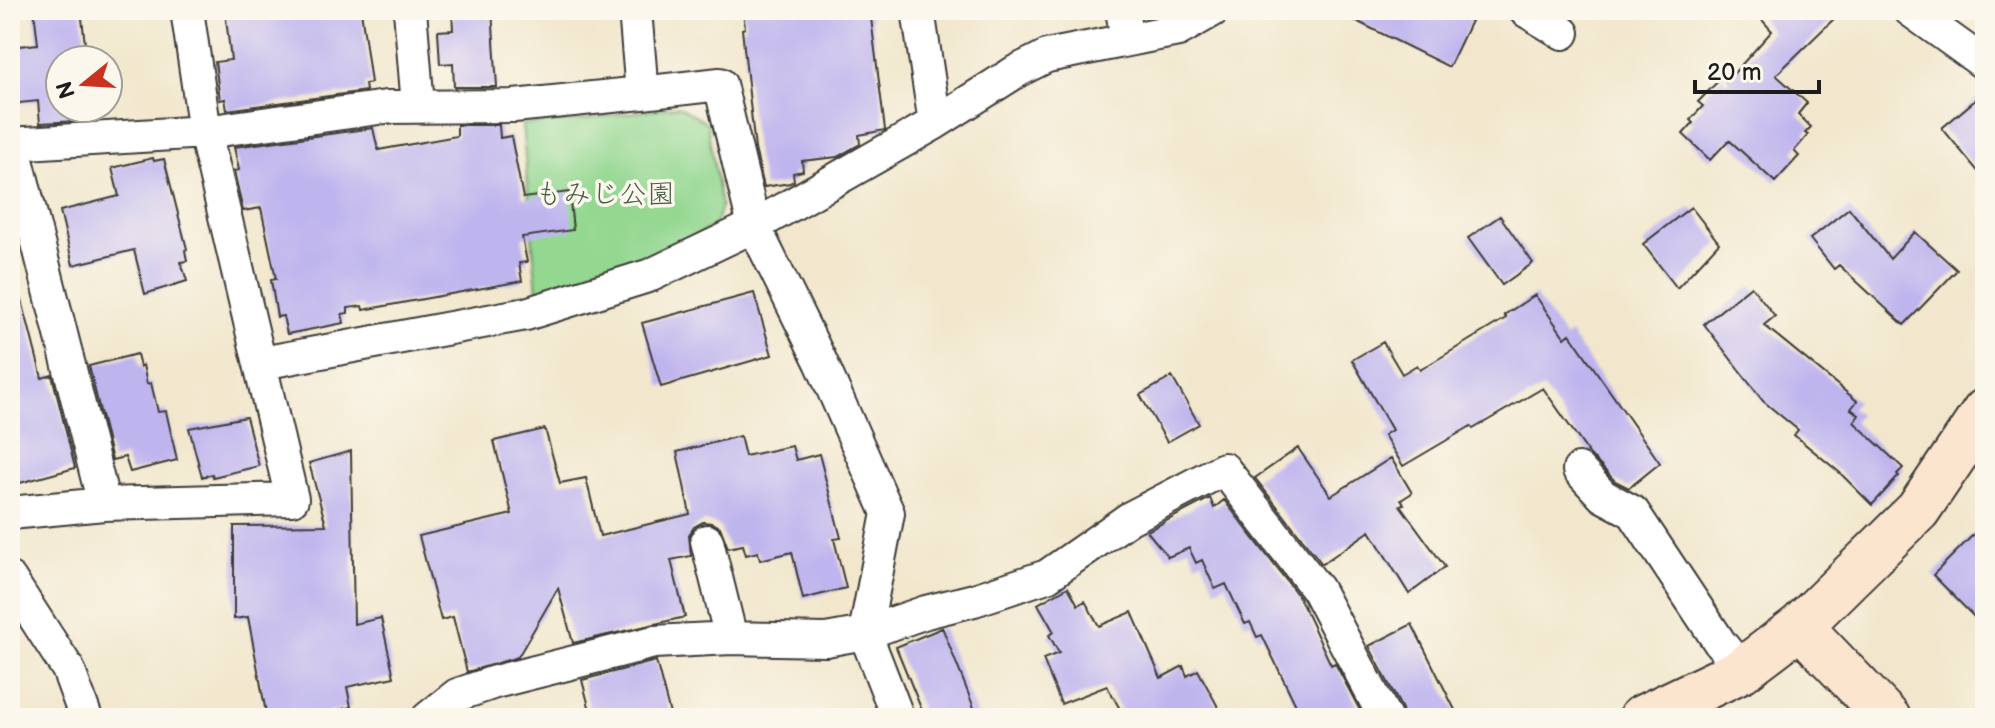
<svg xmlns="http://www.w3.org/2000/svg" width="1995" height="728" font-family="'Balsamiq Sans','Klee One',sans-serif">
  <rect width="100%" height="100%" fill="#fbf7ec"/>
  <filter id="ink" filterUnits="userSpaceOnUse"><feTurbulence type="fractalNoise" baseFrequency=".0125" numOctaves="2"/><feDisplacementMap in="SourceGraphic" scale="16" xChannelSelector="R" yChannelSelector="G"/><feConvolveMatrix kernelMatrix="1 2 1 2 8 2 1 2 1" color-interpolation-filters="sRGB"/></filter>
  <filter id="wash" filterUnits="userSpaceOnUse"><feTurbulence type="fractalNoise" baseFrequency=".006" numOctaves="4" result="noise"/><feDisplacementMap in="SourceGraphic" scale="32" xChannelSelector="R" yChannelSelector="G"/><feGaussianBlur stdDeviation="1.8" result="paint"/><feColorMatrix in="noise" values="0 0 0 0 0 0 0 0 0 0 0 0 0 0 0 0 0 1.4 0 .05"/><feComposite in="paint" operator="in"/></filter>
  <g filter="url(#wash)">
    <rect width="100%" height="100%" fill="#f2e7cd"/>
    <path fill="#93d790" stroke="#587a56" stroke-width="2" d="M678 106 707 123 721 207 715 225 649 261 537 292 522 124 567 122Z"/>
    <g id="blocks">
      <path fill="#bfb5ee" d="M34 10H81L85 44H81L82 57 60 60V108H78L79 121 40 123 38 101 10 104V47L38 44Z
        M225 10H361L371 83 365 84 366 91 227 110 225 99 220 100 215 62 231 60Z
        M452 10H492L497 87H454L453 63 440 64 438 31 453 30Z
        M743 10H870L885 130 859 135 860 144 837 157 802 161 803 171 793 173 794 181 790 183 764 187 755 149 742 29 745 28Z
        M1334 10H1449L1471 21 1449 67Z
        M1753 10H1843L1776 75 1807 103 1798 114 1811 127 1805 133 1808 135 1794 151 1799 156 1775 182 1729 140 1710 160 1683 134 1693 123 1690 120 1703 106 1698 102 1722 77 1726 82 1772 31Z
        M1985 92V180L1942 128Z
        M457 125H499L500 138 511 136 523 198 569 192 573 230 522 237 527 262 519 263 522 281 363 310 362 306 348 308V313L342 314 344 323 287 334 283 316 277 317 271 280 276 279 261 208 243 211 234 171 239 170 234 147 373 128 378 150 457 136Z
        M153 158 154 161 164 159 187 249 185 250 187 261 181 262 187 281 145 294 134 250 73 265 60 211 119 196 112 168Z
        M1691 207 1719 243 1677 288 1643 244Z
        M1849 208 1890 259 1915 232 1957 270 1904 325 1839 265 1834 269 1810 239Z
        M1500 216 1533 263 1502 285 1468 238Z
        M1751 286 1775 316 1764 325 1857 401 1851 409 1859 415 1854 422 1903 468 1897 474 1899 476 1872 505 1839 472 1794 435 1798 430 1763 401 1704 324Z
        M754 293 772 355 661 387 642 323Z
        M1535 295 1565 338 1570 334 1660 463 1629 488 1615 481 1590 455 1543 388 1473 429 1471 426 1403 466 1384 435 1392 430 1352 360 1383 342 1402 374 1417 365 1420 370 1506 318 1504 315Z
        M22 300 42 378 52 375 75 468 20 483 19 478 10 480V302Z
        M137 354 140 367 143 365 147 384 151 383 158 412 166 411 177 460 130 472 125 457 112 460 89 366Z
        M1172 377 1199 424 1167 442 1140 395Z
        M246 417 259 466 213 477 212 474 202 477 189 428Z
        M545 429 560 483 586 478 600 536 690 514 677 452 740 436 745 456 792 446 796 460 819 454 841 538 834 539 846 588 803 599 792 552 760 560 758 552 746 555 743 545 728 548 720 527 712 523 703 522 694 527 689 535 691 556 671 560 685 617 573 643 558 588 518 657 467 672 453 617 441 620 419 536 512 514 494 441Z
        M1298 448 1331 496 1391 458 1412 493 1401 500 1404 504 1400 505 1445 567 1409 594 1370 531 1322 564 1255 478Z
        M351 451 354 624 381 618 394 677 347 687 351 707 305 718H267L248 617 234 619V526L326 525 309 463Z
        M1210 498 1214 508 1224 500 1299 597 1331 665 1335 663 1364 718H1302L1262 635 1257 637 1250 622 1245 624 1226 584 1215 589 1202 560 1196 563 1189 548 1168 557 1147 531Z
        M1985 523V628L1933 575Z
        M1068 587 1078 605 1085 601 1099 626 1132 612 1161 678 1183 666 1187 676 1198 670 1224 718H1125L1107 686 1061 704 1043 659 1059 653 1049 635 1054 632 1038 604Z
        M1412 624 1459 718H1404L1402 709 1369 646Z
        M942 628V627L978 718H925L896 647Z
        M656 661 671 718H592L582 680Z"/>
    </g>
  </g>
  <g filter="url(#ink)">
    <use href="#blocks" fill-opacity="0" stroke="#3c3a37" stroke-width="2"/>
    <g fill="none" stroke-linecap="round" stroke-linejoin="round">
      <g stroke="#3c3a37" stroke-width="36">
        <path id="street" d="M410 10 418 106
          M918 10 935 123
          M1122 10 1127 39
          M1525 10 1563 33
          M1910 10 1985 64
          M642 93 720 84 754 226 821 362 888 513 865 633 898 718
          M10 144 205 132 386 107 514 106 642 93 635 10
          M13 144 104 504
          M262 363 526 314 651 275 754 226 935 123 1017 71 1047 56 1178 30 1213 10
          M1579 470 1603 496 1633 512 1720 643 1742 670
          M10 513 104 504 292 499 205 132 187 10
          M707 541 731 638
          M10 579 68 669 86 718
          M428 718 457 695 495 682 654 642 731 638 826 640 865 633 926 612 974 600 1047 576 1130 518 1224 469 1317 589 1385 718"/>
      </g>
      <g stroke="#3c3a37" stroke-width="48">
        <path id="secondary" d="M1800 626 1888 718
          M1641 718 1742 670 1800 626 1918 510 1985 411"/>
      </g>
      <use href="#street" stroke="#fff" stroke-width="32"/>
      <use href="#secondary" stroke="#fce5cf" stroke-width="44"/>
    </g>
  </g>
  <g text-anchor="middle" dominant-baseline="central" stroke-width="7" stroke-linejoin="round" paint-order="stroke">
    <g font-size="28" fill="#465d45" stroke="#fbf7ec">
      <text x="605" y="194">もみじ公園</text>
    </g>
  </g>
  <rect width="1995" height="728" fill="none" stroke="#fbf7ec" stroke-width="40"/>
  <g transform="translate(84 84) rotate(252)"><circle r="38" fill="#fbf7ec" stroke="#a29f99" stroke-width="2"/>
  <path d="M0-6L14 30L0 20L-14 30Z" fill="#c8321e"/>
  <text y="-12" font-size="22" font-weight="bold" text-anchor="middle" fill="#1c1c1c">N</text>
  </g>
  <path d="M1695 80v12h124v-12" fill="none" stroke="#1c1c1c" stroke-width="4"/>
  <text x="1707" y="80" font-size="24" fill="#1c1c1c" stroke="#fbf7ec" stroke-width="6" paint-order="stroke">20 m</text>
</svg>
